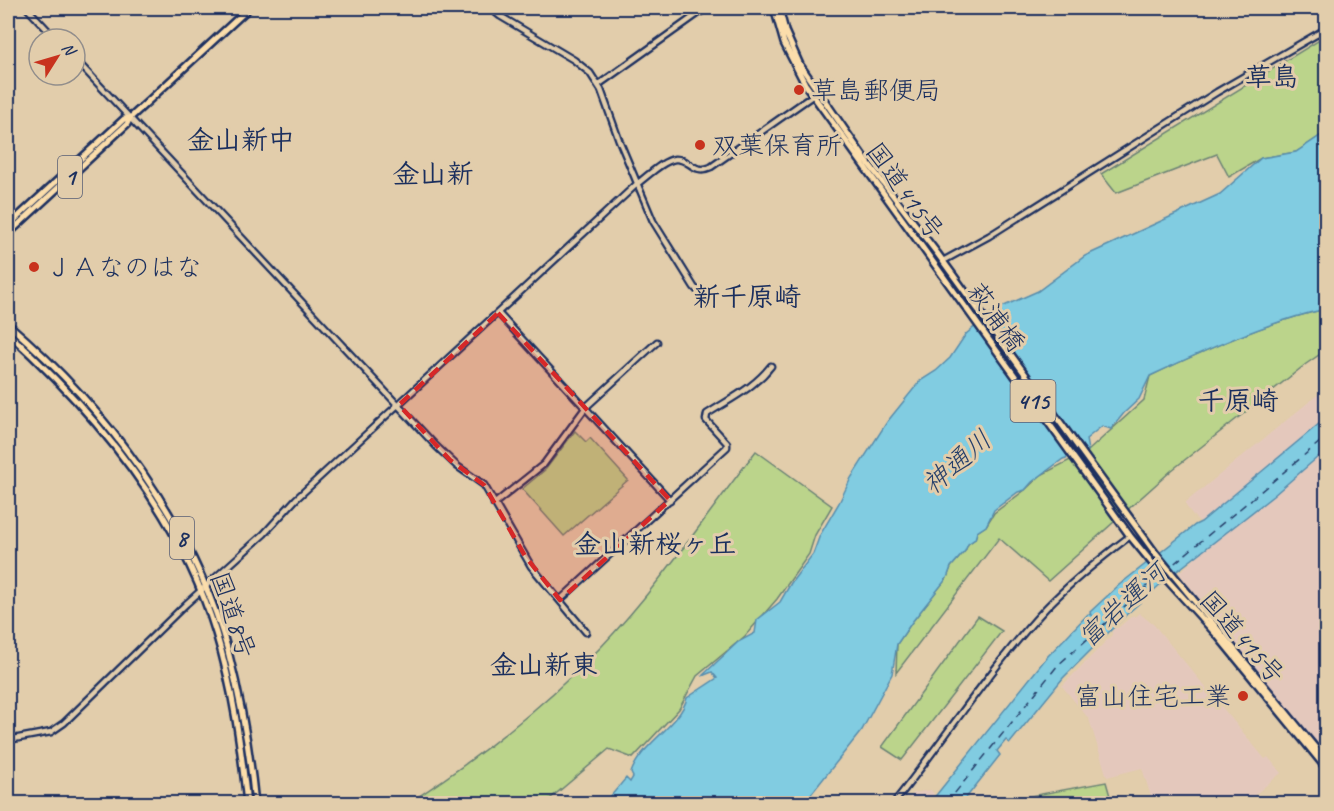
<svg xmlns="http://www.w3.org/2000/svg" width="1334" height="811" font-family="Caveat,'Klee One',sans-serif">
  <rect width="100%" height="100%" fill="#e2cdab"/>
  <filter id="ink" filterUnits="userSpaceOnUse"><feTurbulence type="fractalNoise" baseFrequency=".0167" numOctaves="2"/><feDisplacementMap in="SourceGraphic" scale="12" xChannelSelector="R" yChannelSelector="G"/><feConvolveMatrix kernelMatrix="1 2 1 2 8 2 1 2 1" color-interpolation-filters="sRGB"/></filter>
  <g filter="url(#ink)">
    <path fill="#e4c8bc" d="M1326 388V418L1201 522 1196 519 1186 506V502Z
      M1326 450V753L1231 639 1179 573 1207 547Z
      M1139 613 1154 625 1265 759 1268 757 1281 773 1245 803H1153L1142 768 1107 777 1089 719 1062 686 1112 635V631L1116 627 1118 628 1133 615 1135 617Z
      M931 790 934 794 926 803H904L914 793Z"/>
    <path fill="#bbd48b" stroke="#6b8274" stroke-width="1.5" d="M1326 36V132L1296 152 1261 158 1229 177 1217 154 1116 193 1101 174Z
      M1326 309V350L1306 364 1172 470 1048 581 999 538 896 673 897 644 912 622 947 578 951 567 965 551 968 544 975 539 977 532 986 526 994 513 1025 490 1041 475 1088 451 1144 400 1150 376C1203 351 1269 321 1326 309Z
      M575 431 586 442 590 438 628 480 564 536 522 489 546 469Z
      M756 451 832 506 815 535 809 554 777 599 745 636 697 676 679 709 633 758 609 749 545 803 407 804C477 759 543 707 601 647 658 587 705 517 756 451Z
      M978 616 1002 631 902 760 882 747Z
      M1106 782 1112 803H1004V801Z"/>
    <path fill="#81cce1" stroke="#588dad" stroke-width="1.5" d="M1326 132V309C1269 321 1203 351 1150 376L1139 399 1124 413 1111 429 1102 426 1086 439 1088 451 1063 459 1032 482 1025 490 1018 492 994 510 986 526 977 532 975 539 968 544 965 551 951 567 947 578 912 622 897 644 892 674 862 730 804 803 604 804 626 778 630 782 633 777 631 773C641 743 680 726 687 698L717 678 712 672 702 676 738 642 755 633 757 620 780 602 791 583 813 554 820 535 839 503 851 478 887 422 920 381 936 371 950 358 966 334 995 310 1038 291 1085 256 1220 194 1261 158 1296 152Z
      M1326 418V450L1273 496 1163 582 1127 614 1063 678 1010 743 1006 740 997 751 1000 755 962 803 929 804 1047 657 1088 614 1091 615 1090 612 1119 585 1195 525 1201 522Z"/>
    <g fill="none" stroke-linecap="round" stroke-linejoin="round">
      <path stroke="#588dad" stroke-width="1.5" d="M90 700 187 606
        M8 743 50 735 63 726"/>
      <path stroke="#253f6b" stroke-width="1.5" stroke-dasharray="8 6" stroke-linecap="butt" d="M1164 572 1326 437
        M946 804 1058 665 1160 575"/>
      <g stroke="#1b2f5e" stroke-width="9">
        <path id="tertiary" d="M27 8 56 39
          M490 8 500 16 574 60 590 73 601 90 619 140 653 221 694 287 709 303
          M75 59 436 446 457 466 484 485 531 566 586 632
          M598 85 706 8
          M943 261 989 236 1217 92 1326 29
          M498 313 670 500
          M494 504 544 464 586 407 657 342
          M560 600 727 447V443L706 420 707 414C730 399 754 388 771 366
          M8 740 51 732 64 723 186 604 264 534 296 499 638 183C648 176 662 161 675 159 690 158 693 175 711 167L815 94
          M893 804C945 739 990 668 1046 608 1072 581 1101 558 1130 536"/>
      </g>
      <g stroke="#1b2f5e" stroke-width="10">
        <path id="primary" d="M8 226 124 119 130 118 249 8
          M8 234 127 124 130 118"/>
      </g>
      <g stroke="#1b2f5e" stroke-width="10">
        <path id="trunk" d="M774 8 784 43 805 84 1130 536 1157 569 1217 635 1326 768
          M779 8 785 31 800 65 865 159 937 253 1156 554 1326 761
          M8 324C107 409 193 524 228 651 241 701 250 753 255 804
          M8 333C98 415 180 514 216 633 233 688 241 746 247 804"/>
      </g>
      <use href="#tertiary" stroke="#e2cdab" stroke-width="4.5"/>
      <use href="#primary" stroke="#fbddab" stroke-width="5"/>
      <use href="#trunk" stroke="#fbddab" stroke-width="5"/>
    </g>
  </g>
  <path fill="#d62828" fill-opacity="0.2" stroke="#d62828" stroke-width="4.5" stroke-dasharray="12 8" stroke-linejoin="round" d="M498 313 670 500 560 600 525 556 484 485 450 460 399 405Z"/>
  <g fill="#c8321e" stroke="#e2cdab" stroke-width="2">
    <circle cx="799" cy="90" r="6"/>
    <circle cx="700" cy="145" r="6"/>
    <circle cx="34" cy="267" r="6"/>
    <circle cx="1243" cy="696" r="6"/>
  </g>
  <g text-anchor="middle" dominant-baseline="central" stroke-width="6" stroke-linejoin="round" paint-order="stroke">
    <g fill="#e2cdab" stroke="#575e75" stroke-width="1.5">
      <rect x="58" y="156" width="24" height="42" rx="4.5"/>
      <rect x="1010.5" y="380" width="45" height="42" rx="4.5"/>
      <rect x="170" y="517" width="24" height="42" rx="4.5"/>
    </g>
    <g font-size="24" font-weight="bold" fill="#1b2f5e">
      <text x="70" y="177">1</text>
      <text x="1033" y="401">415</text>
      <text x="182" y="538">8</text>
    </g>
    <g font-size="26" fill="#1b2f5e" stroke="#e2cdab" text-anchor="start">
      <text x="811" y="90">草島郵便局</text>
      <text x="712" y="145">双葉保育所</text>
      <text x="46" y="267">ＪＡなのはな</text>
      <text x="1231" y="696" text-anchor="end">富山住宅工業</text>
    </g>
    <g font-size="26" fill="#1b2f5e" stroke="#e2cdab">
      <text transform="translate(905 191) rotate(54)">国道415号</text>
      <text transform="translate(996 317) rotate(54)">萩浦橋</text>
      <text transform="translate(233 615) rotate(71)">国道8号</text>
      <text transform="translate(1242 637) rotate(49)">国道415号</text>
    </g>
    <g font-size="27" font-weight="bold" fill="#1b2f5e" stroke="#e2cdab">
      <text x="1272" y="77">草島</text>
      <text x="241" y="140">金山新中</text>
      <text x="433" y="174">金山新</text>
      <text x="747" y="297">新千原崎</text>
      <text x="1238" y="401">千原崎</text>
      <text x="655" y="544">金山新桜ヶ丘</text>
      <text x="544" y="665">金山新東</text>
    </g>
    <g font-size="27" font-style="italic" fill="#253f6b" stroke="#e2cdab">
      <text transform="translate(957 462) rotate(-41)">神通川</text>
      <text transform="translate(1122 605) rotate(-43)">富岩運河</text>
    </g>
  </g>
  <rect width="1334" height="811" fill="none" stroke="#e2cdab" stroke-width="30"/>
  <rect x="15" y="15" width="1304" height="781" fill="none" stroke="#1b2f5e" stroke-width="2" filter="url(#ink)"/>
  <g transform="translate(57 57) rotate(53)"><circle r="28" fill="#e2cdab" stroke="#928e8c" stroke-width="1.5"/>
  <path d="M0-4.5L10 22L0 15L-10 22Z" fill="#c8321e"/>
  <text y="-9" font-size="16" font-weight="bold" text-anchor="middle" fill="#1b2f5e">N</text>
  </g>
</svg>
